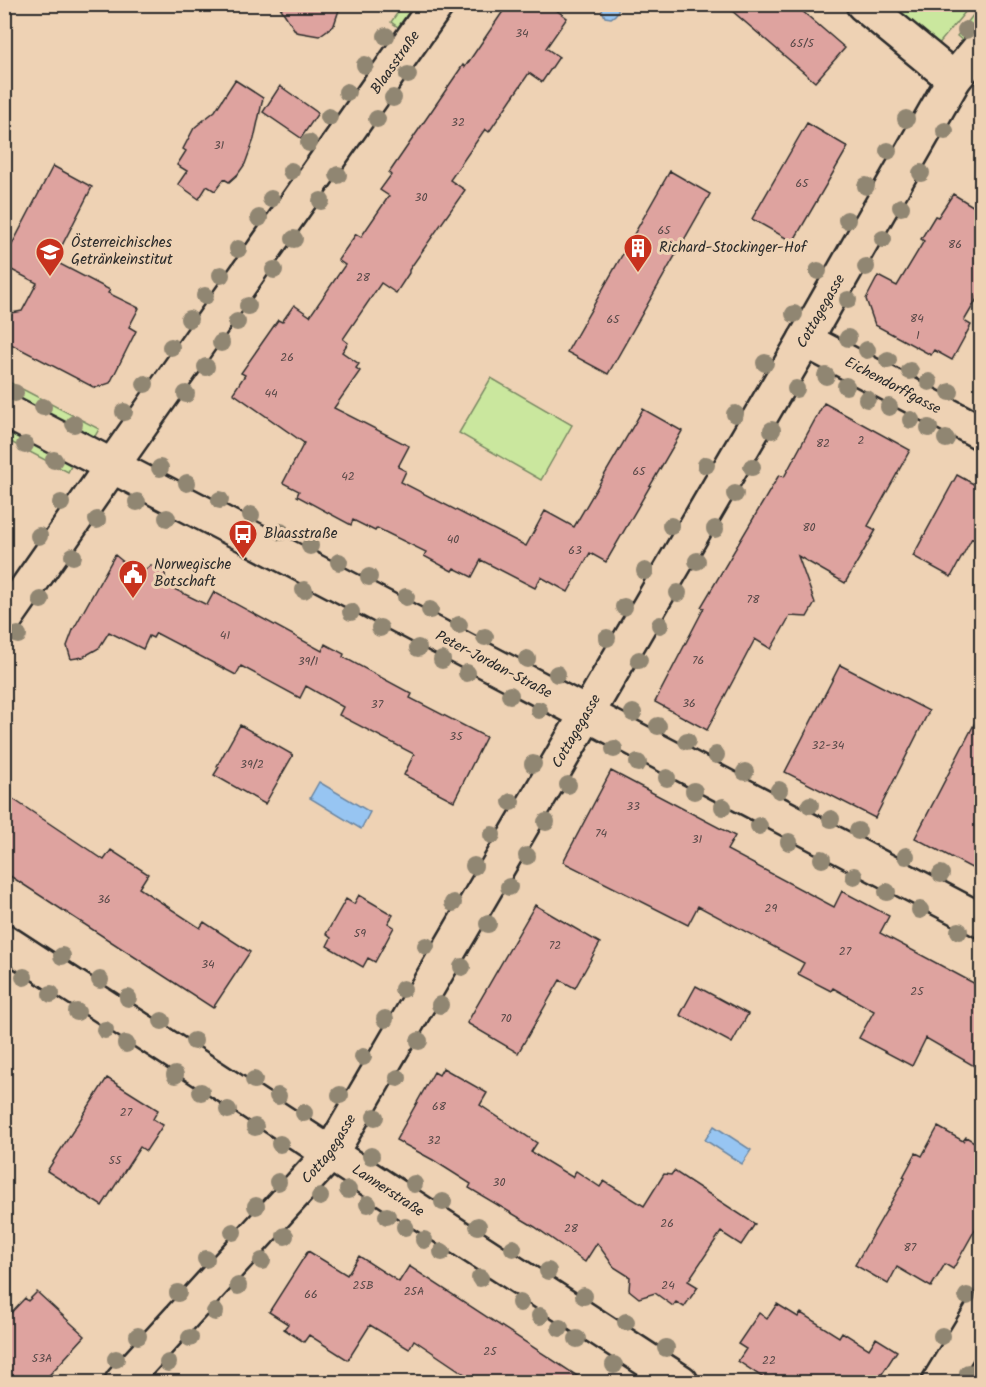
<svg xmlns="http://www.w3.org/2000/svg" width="986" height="1387" font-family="Kalam,sans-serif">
  <rect width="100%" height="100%" fill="#eed2b4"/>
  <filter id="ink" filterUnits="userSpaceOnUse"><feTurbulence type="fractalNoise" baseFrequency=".0167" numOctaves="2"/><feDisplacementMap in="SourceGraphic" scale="12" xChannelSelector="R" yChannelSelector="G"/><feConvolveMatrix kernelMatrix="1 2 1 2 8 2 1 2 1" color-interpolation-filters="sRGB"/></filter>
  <g filter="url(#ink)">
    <path fill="#cae79e" stroke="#7a8964" stroke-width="1.5" d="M403 5H414L398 27 391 22Z
      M887 5H971L937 46Z
      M981 5V19L970 32 975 37 969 46 957 36Z
      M491 378 572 425 541 480 459 433Z
      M5 380 99 429 94 438 5 391Z
      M4 429 72 464 68 472 5 439Z"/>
    <path fill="#97c5f2" stroke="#6c87a2" stroke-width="1.5" d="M600 5H619C619 11 617 15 611 18L605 17Z
      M319 782 370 812 361 829 310 798Z
      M714 1126 751 1150 742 1164 705 1140Z"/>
    <path fill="#dea39f" stroke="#2b2b2b" stroke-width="1.5" d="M278 4H341L334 25 319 36 296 32Z
      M508 4H548L567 18 546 48 559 57 542 82 529 73 489 132 485 129 450 180 465 190 409 270V273L396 293 381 283 343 339 348 343 342 352 359 364 356 368 360 371 334 408 409 446 398 467 406 471 401 482 526 546 545 511 574 527 643 409 682 431 606 562 590 553 568 592 541 577 535 588 481 560 472 577 454 568 452 571 424 556 426 552 377 528 375 531 353 520 351 525 297 496 299 491 283 483 304 443 233 393 245 375 241 373 278 320 282 322 294 305 310 316 345 265 338 260 356 234 361 237 389 196 380 190 391 175 389 173 463 65 465 67Z
      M724 4H794L845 48 815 82Z
      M235 80 263 98 254 139 245 164 238 174 229 182 224 179 215 191 207 186 199 199 178 184 187 171 177 165 186 151 183 149 194 128 215 111Z
      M280 86 318 113 301 138 263 112Z
      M807 123 848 147 793 242 752 219Z
      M53 166 92 187 54 261 110 290 108 293 139 308 129 327 136 331 110 383 95 388 7 342 4 332V326L12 313 22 311 37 283 4 266V260Z
      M670 171 710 194 608 374 567 352Z
      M953 194 981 211V292L964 321 971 325 952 360 934 350 931 355 875 325 866 299 878 276 897 286 924 241 921 239 935 216 938 217Z
      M824 403 910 450 868 526 876 530 845 583 798 556 815 603 807 617 790 616 771 649 755 639 707 730 655 702 704 608 701 607 779 475 784 477Z
      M957 475 981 488V543L972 538 951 577 913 556Z
      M115 555 126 564 141 573 151 565 165 573 166 585 207 605 214 592 322 651 325 644 344 654 343 657 412 694 410 698 486 737 454 801 404 775 414 754 339 715 343 707 306 686 300 698 241 666 236 675 156 633 153 638 149 636 143 649 109 632 99 648 83 657 71 659 67 646 73 630Z
      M840 665 929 711 875 818 785 772Z
      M981 711V873L915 838Z
      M240 725 293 755 265 804 214 775 219 767 217 766Z
      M611 771 735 836 727 850 834 907 842 891 889 916 880 933 981 987V1070L926 1038 912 1066 859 1038 874 1011 833 988 831 991 798 974 804 963 698 906 688 925 563 862Z
      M4 793 104 860 111 850 148 874 139 888 200 928 204 922 250 952 213 1008 4 872Z
      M359 895 393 915 388 923 394 927 375 962 368 958 363 967 327 946 331 938 326 934 346 899 354 904Z
      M535 905 600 943 575 988 560 980 518 1053 467 1023Z
      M696 986 748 1014 732 1043 680 1015Z
      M443 1068 487 1093 480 1105 537 1143 531 1152 572 1177 576 1171 600 1187 604 1181 644 1206 664 1174 671 1175 674 1171 755 1224 741 1245 721 1232 688 1281 698 1287 684 1307 676 1302 673 1306 655 1293 639 1298 629 1290 630 1277 614 1267 597 1243 585 1262 535 1227 469 1188 471 1184 433 1160 396 1140 434 1072 439 1075Z
      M107 1078 158 1110 153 1119 163 1125 146 1151 140 1147 102 1206 47 1171Z
      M938 1127 963 1141 966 1137 981 1146V1219L953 1269 945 1264 931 1287 897 1267 888 1284 855 1265 905 1178 903 1177 916 1153 922 1156Z
      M308 1251 347 1275 359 1256 399 1282 409 1266 588 1383H478L414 1340 409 1349 370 1325 348 1360 309 1335 304 1342 284 1329 288 1324 269 1312Z
      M37 1292 85 1336 42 1383H4V1320L25 1298 28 1301Z
      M777 1304 798 1317 801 1313 839 1337 842 1332 869 1349 876 1338 897 1351 876 1383H771L738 1361 746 1349 738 1344 759 1313 767 1319Z"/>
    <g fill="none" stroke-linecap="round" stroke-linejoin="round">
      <g stroke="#2b2b2b" stroke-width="38">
        <g id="minor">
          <path d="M863 4 954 79"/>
          <path id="s1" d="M805 340 982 433"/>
          <path id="s2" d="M4 410 253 539 982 921"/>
          <path id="s3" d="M4 621 112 466 437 4"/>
          <path id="s4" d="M4 941 681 1382"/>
          <path id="s5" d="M122 1382 331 1153 805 340 954 79 982 45"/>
          <path d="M939 1382 982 1311"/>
        </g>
      </g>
      <use href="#minor" stroke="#eed2b4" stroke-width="33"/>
    </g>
    <g fill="#908672">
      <circle cx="966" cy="30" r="9"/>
      <circle cx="386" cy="36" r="9"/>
      <circle cx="365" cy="65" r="9"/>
      <circle cx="408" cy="75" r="9"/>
      <circle cx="347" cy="92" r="9"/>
      <circle cx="393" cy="98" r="9"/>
      <circle cx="329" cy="117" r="9"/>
      <circle cx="377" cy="119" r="9"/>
      <circle cx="906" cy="119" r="9"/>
      <circle cx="945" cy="131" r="9"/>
      <circle cx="309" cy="143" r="9"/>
      <circle cx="888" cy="151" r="9"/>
      <circle cx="291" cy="171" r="9"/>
      <circle cx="921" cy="173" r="9"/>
      <circle cx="338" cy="175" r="9"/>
      <circle cx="866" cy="186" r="9"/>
      <circle cx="271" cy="199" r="9"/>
      <circle cx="321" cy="201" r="9"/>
      <circle cx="901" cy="207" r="9"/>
      <circle cx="259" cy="218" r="9"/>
      <circle cx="847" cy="220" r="9"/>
      <circle cx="294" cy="239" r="9"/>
      <circle cx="883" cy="239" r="9"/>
      <circle cx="238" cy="249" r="9"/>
      <circle cx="866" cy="267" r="9"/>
      <circle cx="274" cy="270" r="9"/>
      <circle cx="818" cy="271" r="9"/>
      <circle cx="221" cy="275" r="9"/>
      <circle cx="205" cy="296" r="9"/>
      <circle cx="848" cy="300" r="9"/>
      <circle cx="248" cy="306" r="9"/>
      <circle cx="794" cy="314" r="9"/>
      <circle cx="189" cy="319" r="9"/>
      <circle cx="237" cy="322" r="9"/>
      <circle cx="848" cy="338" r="9"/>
      <circle cx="221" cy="343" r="9"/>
      <circle cx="171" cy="347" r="9"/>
      <circle cx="867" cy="350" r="9"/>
      <circle cx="888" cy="360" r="9"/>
      <circle cx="765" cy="363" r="9"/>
      <circle cx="206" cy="367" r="9"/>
      <circle cx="910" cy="371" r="9"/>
      <circle cx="826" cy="376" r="9"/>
      <circle cx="929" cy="382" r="9"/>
      <circle cx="145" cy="384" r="9"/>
      <circle cx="846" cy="386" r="9"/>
      <circle cx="796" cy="389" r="9"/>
      <circle cx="950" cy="392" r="9"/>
      <circle cx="15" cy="393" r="9"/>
      <circle cx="186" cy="394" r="9"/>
      <circle cx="867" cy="399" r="9"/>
      <circle cx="43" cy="407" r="9"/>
      <circle cx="889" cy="407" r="9"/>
      <circle cx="124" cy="412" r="9"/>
      <circle cx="735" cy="414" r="9"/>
      <circle cx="911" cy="420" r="9"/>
      <circle cx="74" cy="424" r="9"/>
      <circle cx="929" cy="428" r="9"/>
      <circle cx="772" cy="430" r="9"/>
      <circle cx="946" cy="439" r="9"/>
      <circle cx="25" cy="445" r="9"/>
      <circle cx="54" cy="460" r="9"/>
      <circle cx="706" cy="465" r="9"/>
      <circle cx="752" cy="467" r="9"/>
      <circle cx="160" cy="468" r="9"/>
      <circle cx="187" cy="483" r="9"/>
      <circle cx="735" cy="494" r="9"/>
      <circle cx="220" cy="500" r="9"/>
      <circle cx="137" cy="502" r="9"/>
      <circle cx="61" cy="503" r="9"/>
      <circle cx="251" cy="515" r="9"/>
      <circle cx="167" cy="518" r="9"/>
      <circle cx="97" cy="520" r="9"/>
      <circle cx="671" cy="526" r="9"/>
      <circle cx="715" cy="529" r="9"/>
      <circle cx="281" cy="532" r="9"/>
      <circle cx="39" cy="536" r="9"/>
      <circle cx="310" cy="546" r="9"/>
      <circle cx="73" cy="556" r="9"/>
      <circle cx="697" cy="561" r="9"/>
      <circle cx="339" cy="562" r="9"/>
      <circle cx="645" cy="571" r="9"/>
      <circle cx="369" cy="577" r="9"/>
      <circle cx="304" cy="590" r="9"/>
      <circle cx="678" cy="593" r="9"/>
      <circle cx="406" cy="597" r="9"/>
      <circle cx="41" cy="600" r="9"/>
      <circle cx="624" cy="607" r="9"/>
      <circle cx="430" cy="610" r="9"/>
      <circle cx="351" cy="612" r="9"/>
      <circle cx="459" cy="625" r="9"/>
      <circle cx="660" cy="625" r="9"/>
      <circle cx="380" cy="628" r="9"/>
      <circle cx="18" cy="635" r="9"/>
      <circle cx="485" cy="637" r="9"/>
      <circle cx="607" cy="638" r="9"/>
      <circle cx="418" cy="648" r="9"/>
      <circle cx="527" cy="659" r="9"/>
      <circle cx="442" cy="660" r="9"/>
      <circle cx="639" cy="660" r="9"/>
      <circle cx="467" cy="673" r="9"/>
      <circle cx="557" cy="674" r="9"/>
      <circle cx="510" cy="695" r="9"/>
      <circle cx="539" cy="710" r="9"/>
      <circle cx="633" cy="713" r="9"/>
      <circle cx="658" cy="726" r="9"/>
      <circle cx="687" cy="741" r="9"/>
      <circle cx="614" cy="749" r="9"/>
      <circle cx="716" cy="755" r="9"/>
      <circle cx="638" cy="763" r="9"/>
      <circle cx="533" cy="764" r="9"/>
      <circle cx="745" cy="772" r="9"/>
      <circle cx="667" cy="778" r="9"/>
      <circle cx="568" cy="785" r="9"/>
      <circle cx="779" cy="790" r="9"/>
      <circle cx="694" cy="791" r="9"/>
      <circle cx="511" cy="802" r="9"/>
      <circle cx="810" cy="805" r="9"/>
      <circle cx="723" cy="807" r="9"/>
      <circle cx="831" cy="819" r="9"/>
      <circle cx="546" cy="822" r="9"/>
      <circle cx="759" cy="826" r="9"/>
      <circle cx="858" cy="831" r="9"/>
      <circle cx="492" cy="835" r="9"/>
      <circle cx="789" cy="842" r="9"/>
      <circle cx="527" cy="856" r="9"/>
      <circle cx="906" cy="856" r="9"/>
      <circle cx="822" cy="859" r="9"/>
      <circle cx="474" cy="866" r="9"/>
      <circle cx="941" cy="874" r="9"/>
      <circle cx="854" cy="876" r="9"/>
      <circle cx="509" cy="887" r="9"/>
      <circle cx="887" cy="892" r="9"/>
      <circle cx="453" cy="903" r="9"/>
      <circle cx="920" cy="910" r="9"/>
      <circle cx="488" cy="924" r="9"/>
      <circle cx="959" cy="931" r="9"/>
      <circle cx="426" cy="946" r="9"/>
      <circle cx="62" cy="956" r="9"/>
      <circle cx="462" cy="967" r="9"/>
      <circle cx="24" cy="977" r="9"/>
      <circle cx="100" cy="980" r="9"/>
      <circle cx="403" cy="989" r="9"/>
      <circle cx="51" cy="994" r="9"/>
      <circle cx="128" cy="998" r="9"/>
      <circle cx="440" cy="1005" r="9"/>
      <circle cx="77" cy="1012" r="9"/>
      <circle cx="385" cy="1019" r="9"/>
      <circle cx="162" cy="1021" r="9"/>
      <circle cx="105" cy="1030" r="9"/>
      <circle cx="194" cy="1041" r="9"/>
      <circle cx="419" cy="1041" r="9"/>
      <circle cx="126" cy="1044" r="9"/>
      <circle cx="363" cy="1057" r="9"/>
      <circle cx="175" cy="1075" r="9"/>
      <circle cx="398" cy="1078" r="9"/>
      <circle cx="254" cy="1080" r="9"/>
      <circle cx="201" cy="1092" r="9"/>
      <circle cx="340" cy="1095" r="9"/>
      <circle cx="278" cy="1096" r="9"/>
      <circle cx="228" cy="1110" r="9"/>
      <circle cx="304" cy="1113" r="9"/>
      <circle cx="375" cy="1117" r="9"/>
      <circle cx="255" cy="1127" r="9"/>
      <circle cx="280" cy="1144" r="9"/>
      <circle cx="371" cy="1156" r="9"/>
      <circle cx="278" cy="1182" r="9"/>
      <circle cx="414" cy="1184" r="9"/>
      <circle cx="348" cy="1190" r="9"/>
      <circle cx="320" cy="1197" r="9"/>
      <circle cx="443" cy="1202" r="9"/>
      <circle cx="368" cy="1204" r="9"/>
      <circle cx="256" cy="1206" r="9"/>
      <circle cx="387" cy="1216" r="9"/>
      <circle cx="478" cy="1226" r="9"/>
      <circle cx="405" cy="1227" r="9"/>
      <circle cx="233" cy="1232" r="9"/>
      <circle cx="285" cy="1236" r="9"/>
      <circle cx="424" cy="1240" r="9"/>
      <circle cx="513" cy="1248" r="9"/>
      <circle cx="442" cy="1252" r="9"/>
      <circle cx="206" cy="1259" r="9"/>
      <circle cx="262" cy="1261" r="9"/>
      <circle cx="548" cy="1271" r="9"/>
      <circle cx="480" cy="1278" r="9"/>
      <circle cx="238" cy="1286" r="9"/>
      <circle cx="178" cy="1293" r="9"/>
      <circle cx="584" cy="1296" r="9"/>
      <circle cx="967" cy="1296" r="9"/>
      <circle cx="520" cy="1303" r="9"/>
      <circle cx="215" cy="1312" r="9"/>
      <circle cx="540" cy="1316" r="9"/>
      <circle cx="626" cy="1322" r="9"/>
      <circle cx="560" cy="1328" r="9"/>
      <circle cx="138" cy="1336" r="9"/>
      <circle cx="942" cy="1336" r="9"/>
      <circle cx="190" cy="1338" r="9"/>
      <circle cx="577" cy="1339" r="9"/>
      <circle cx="666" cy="1348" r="9"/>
      <circle cx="116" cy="1359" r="9"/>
      <circle cx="168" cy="1363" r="9"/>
      <circle cx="614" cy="1365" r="9"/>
      <circle cx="968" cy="1373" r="9"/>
    </g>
  </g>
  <defs>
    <g id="building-pin" transform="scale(1.5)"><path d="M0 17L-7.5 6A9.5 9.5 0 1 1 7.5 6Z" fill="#c8321e" stroke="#eed2b4"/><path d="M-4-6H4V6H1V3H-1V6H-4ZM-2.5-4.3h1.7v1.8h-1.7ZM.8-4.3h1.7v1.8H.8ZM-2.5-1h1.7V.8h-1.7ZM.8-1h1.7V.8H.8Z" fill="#fff"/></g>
    <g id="school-pin" transform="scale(1.5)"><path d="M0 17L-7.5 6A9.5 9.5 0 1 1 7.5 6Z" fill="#c8321e" stroke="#eed2b4"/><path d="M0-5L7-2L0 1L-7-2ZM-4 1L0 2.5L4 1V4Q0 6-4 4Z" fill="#fff"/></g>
    <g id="bus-pin" transform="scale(1.5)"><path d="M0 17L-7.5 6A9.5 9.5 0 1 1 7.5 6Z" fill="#c8321e" stroke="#eed2b4"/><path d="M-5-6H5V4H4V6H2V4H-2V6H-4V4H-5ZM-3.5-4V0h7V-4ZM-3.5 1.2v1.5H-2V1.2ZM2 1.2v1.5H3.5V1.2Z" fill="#fff"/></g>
    <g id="civic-pin" transform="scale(1.5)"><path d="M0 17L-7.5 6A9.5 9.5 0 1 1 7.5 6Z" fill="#c8321e" stroke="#eed2b4"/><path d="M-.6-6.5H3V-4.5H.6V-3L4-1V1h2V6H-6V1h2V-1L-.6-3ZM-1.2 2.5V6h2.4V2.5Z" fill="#fff"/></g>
  </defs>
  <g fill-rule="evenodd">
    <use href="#building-pin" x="638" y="248"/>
    <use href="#school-pin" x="50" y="252"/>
    <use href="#bus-pin" x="243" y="534"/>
    <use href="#civic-pin" x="133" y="574"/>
  </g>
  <g text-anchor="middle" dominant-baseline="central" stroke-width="6" stroke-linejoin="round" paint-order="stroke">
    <g font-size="12" fill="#584948">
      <text x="522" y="33">34</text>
      <text x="802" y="43">65/5</text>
      <text x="458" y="122">32</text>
      <text x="219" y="145">31</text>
      <text x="802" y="183">65</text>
      <text x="421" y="197">30</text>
      <text x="664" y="230">65</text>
      <text x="955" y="244">86</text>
      <text x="363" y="277">28</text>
      <text x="917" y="318">84</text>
      <text x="613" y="319">65</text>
      <text x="918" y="335">1</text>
      <text x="287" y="357">26</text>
      <text x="271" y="393">44</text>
      <text x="861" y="440">2</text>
      <text x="823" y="443">82</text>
      <text x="639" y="471">65</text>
      <text x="348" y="476">42</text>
      <text x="809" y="527">80</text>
      <text x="453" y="539">40</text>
      <text x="575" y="550">63</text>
      <text x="753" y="599">78</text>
      <text x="225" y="635">41</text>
      <text x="698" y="660">76</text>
      <text x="308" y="661">39/1</text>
      <text x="689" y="703">36</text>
      <text x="377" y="704">37</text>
      <text x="456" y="736">35</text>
      <text x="828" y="745">32-34</text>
      <text x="252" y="764">39/2</text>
      <text x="633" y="806">33</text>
      <text x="601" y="833">74</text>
      <text x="697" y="839">31</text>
      <text x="104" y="899">36</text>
      <text x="771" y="908">29</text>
      <text x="360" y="933">59</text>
      <text x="555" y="945">72</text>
      <text x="845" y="951">27</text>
      <text x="208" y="964">34</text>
      <text x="917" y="991">25</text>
      <text x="506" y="1018">70</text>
      <text x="439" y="1106">68</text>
      <text x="126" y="1112">27</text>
      <text x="434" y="1140">32</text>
      <text x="115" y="1160">55</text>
      <text x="499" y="1182">30</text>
      <text x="667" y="1223">26</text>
      <text x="571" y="1228">28</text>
      <text x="910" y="1247">87</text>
      <text x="363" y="1285">25B</text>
      <text x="668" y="1285">24</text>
      <text x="414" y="1291">25A</text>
      <text x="311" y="1294">66</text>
      <text x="490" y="1351">25</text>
      <text x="42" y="1358">53A</text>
      <text x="769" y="1360">22</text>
    </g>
    <g font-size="15" fill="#2b2b2b" stroke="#eed2b4">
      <text stroke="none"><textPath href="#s3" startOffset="682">Blaasstraße</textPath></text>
      <text stroke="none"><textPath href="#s5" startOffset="1284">Cottagegasse</textPath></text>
      <text stroke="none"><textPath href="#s1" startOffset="99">Eichendorffgasse</textPath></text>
      <text stroke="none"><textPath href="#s2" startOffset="552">Peter-Jordan-Straße</textPath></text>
      <text stroke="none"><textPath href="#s5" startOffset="798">Cottagegasse</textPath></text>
      <text stroke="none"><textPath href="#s5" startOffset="312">Cottagegasse</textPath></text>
      <text stroke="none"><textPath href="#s4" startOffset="458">Lannerstraße</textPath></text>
    </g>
    <g font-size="15" fill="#2b2b2b" stroke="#eed2b4" text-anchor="start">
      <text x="71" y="243">Österreichisches<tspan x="71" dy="17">Getränkeinstitut</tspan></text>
      <text x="659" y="248">Richard-Stockinger-Hof</text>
      <text x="264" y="534">Blaasstraße</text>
      <text x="154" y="565">Norwegische<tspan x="154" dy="17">Botschaft</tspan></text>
    </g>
  </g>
  <rect width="986" height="1387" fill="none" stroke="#eed2b4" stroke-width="24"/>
  <rect x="12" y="12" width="962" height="1363" fill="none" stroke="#2b2b2b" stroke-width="2" filter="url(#ink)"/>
</svg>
